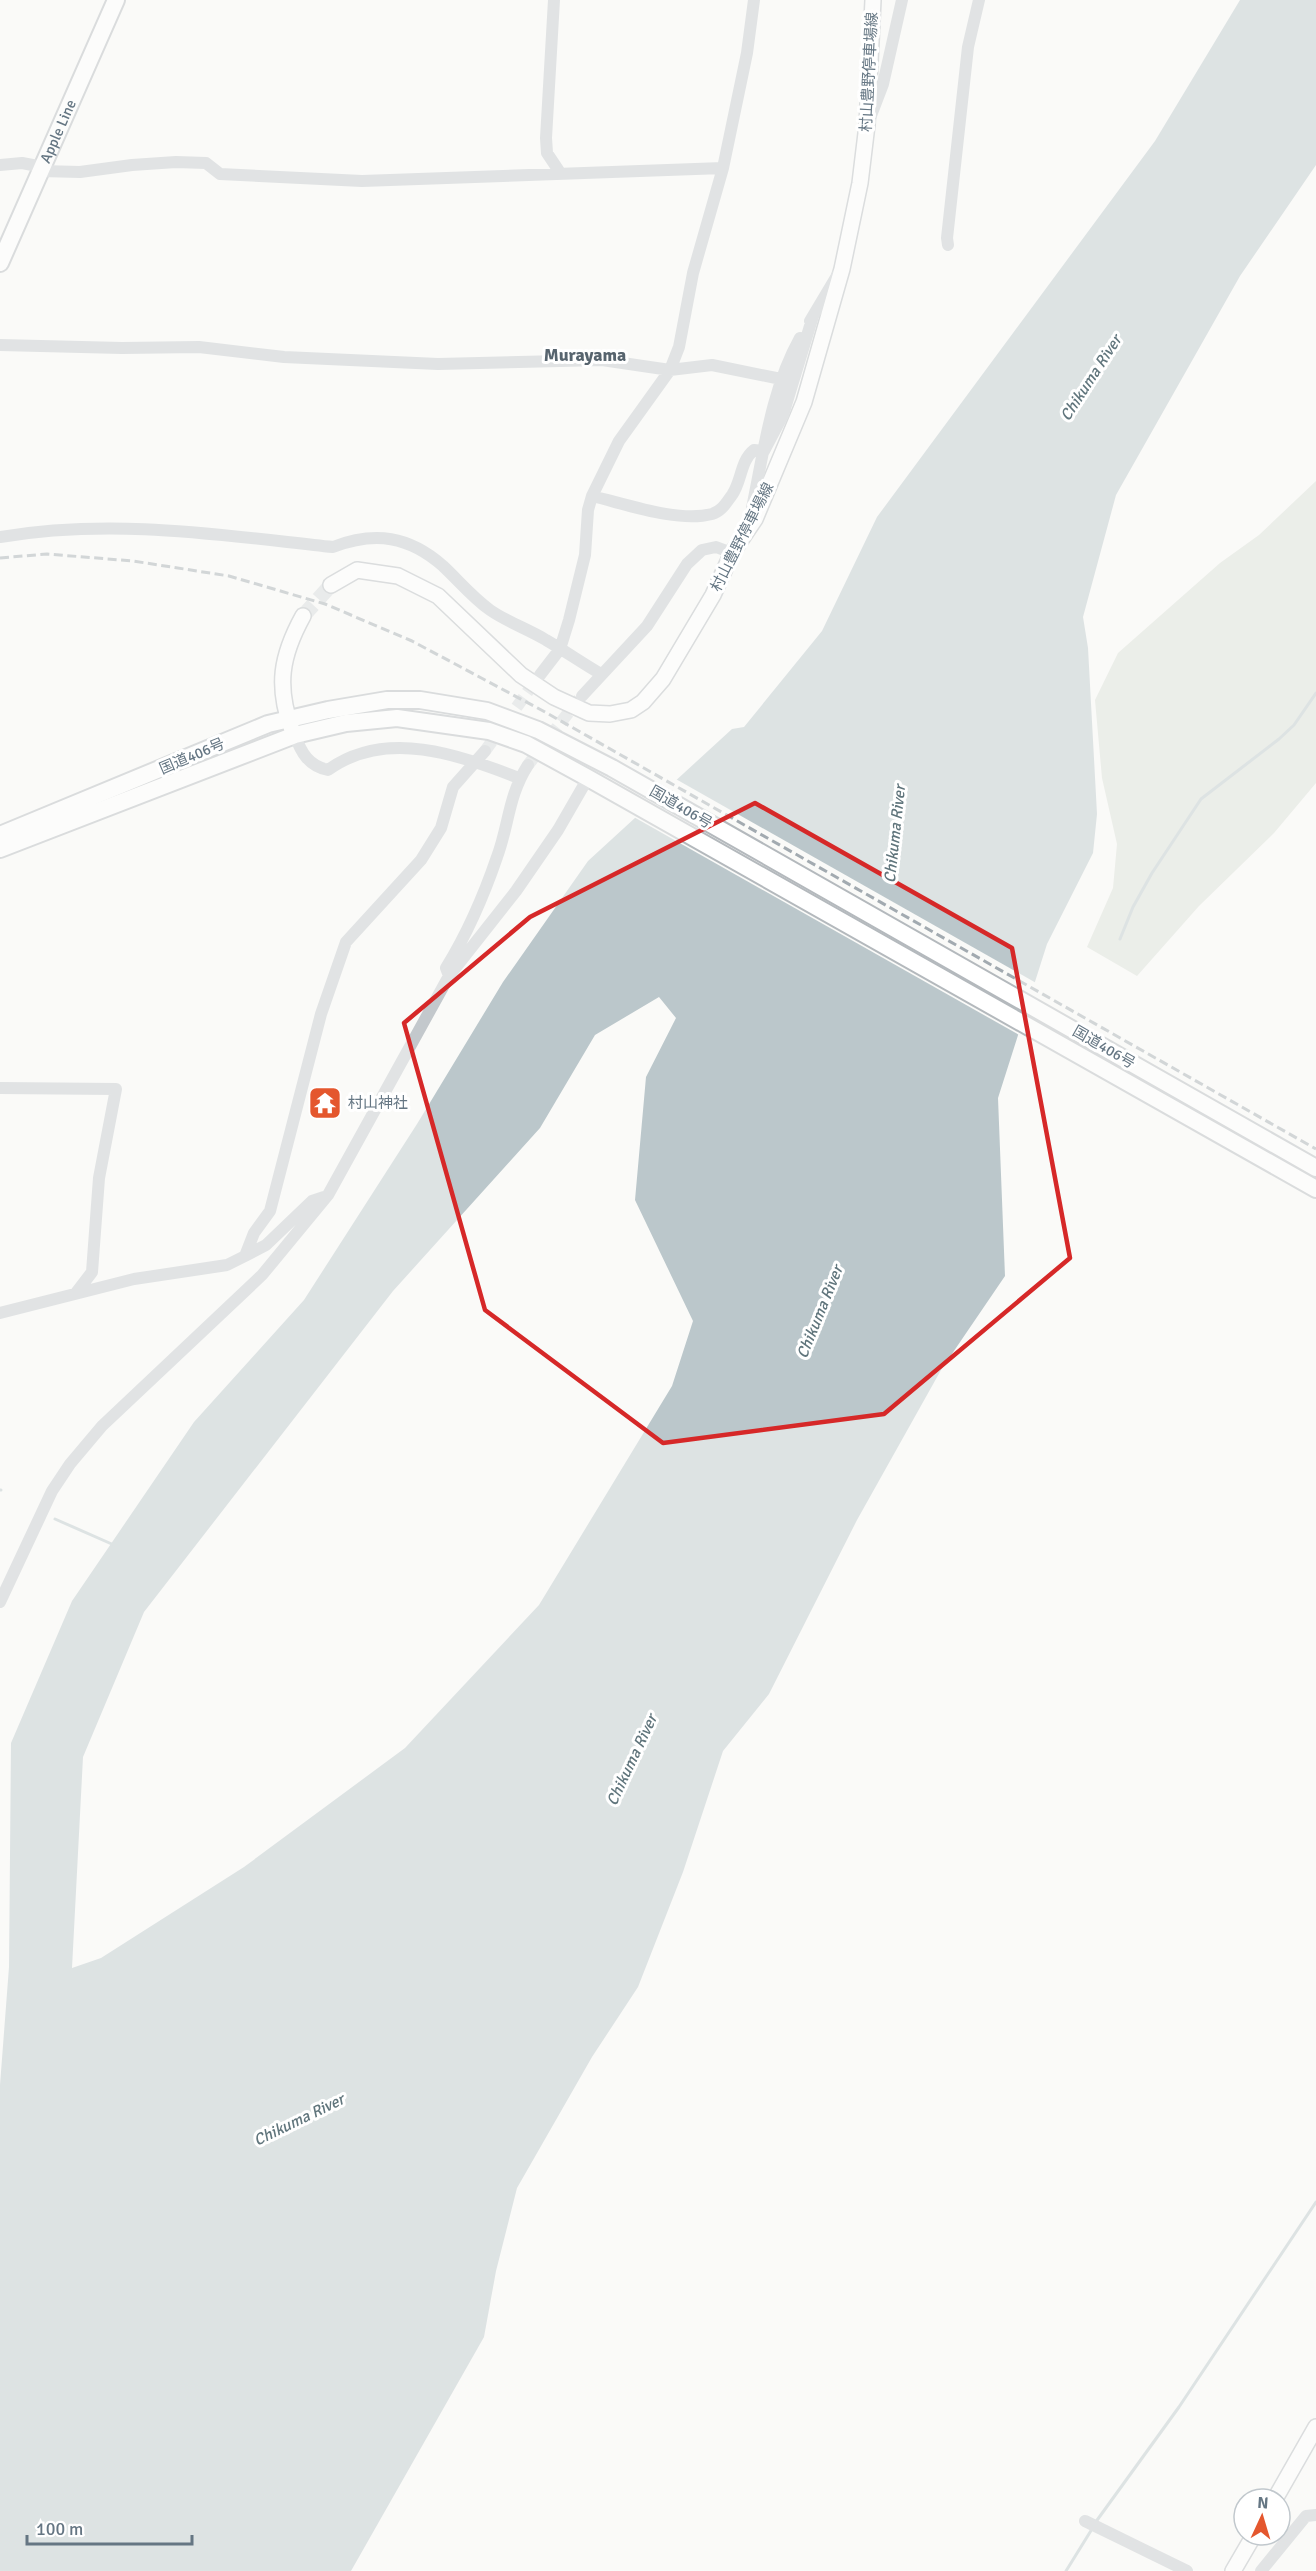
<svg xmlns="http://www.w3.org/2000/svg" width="1316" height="2571" font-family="Signika,'Noto Sans JP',sans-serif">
  <rect width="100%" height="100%" fill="#fafaf8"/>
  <path fill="#dadfd7" d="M1316 481V783L1274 833 1199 906 1137 976 1087 947 1113 888 1117 844 1102 778 1095 700 1118 653 1220 563 1259 535Z"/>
  <path fill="#bbc7cb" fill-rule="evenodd" d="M1240 0H1316V165L1240 276 1116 495 1083 617 1088 648 1097 814 1093 853 1047 944 998 1098 1005 1276 941 1370 857 1520 769 1694 723 1751 683 1872 638 1987 592 2057 517 2188 496 2271 484 2337 351 2571H0V2085L9 1967 11 1743 72 1601 194 1422 304 1300 417 1124 503 982 588 861 732 729 744 727 822 631 877 517 1155 141ZM659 997 676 1018 646 1077 635 1200 693 1321 672 1386 539 1605 405 1748 244 1867 101 1958 72 1968 83 1757 144 1612 393 1291 540 1128 595 1035Z"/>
  <path fill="#fafaf8" d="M674 778 1038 984 1021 1036 632 816Z"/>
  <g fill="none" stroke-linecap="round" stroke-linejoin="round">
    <path stroke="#bbc7cb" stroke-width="3" d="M1120 939 1133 907 1152 873 1201 799 1279 739 1294 725 1316 693
      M0 1490H1
      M55 1519 114 1545
      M1095 2523 1179 2407 1316 2202
      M1066 2571 1092 2529"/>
    <path stroke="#d5d9db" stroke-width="12" stroke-dasharray="12 6" stroke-linecap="butt" d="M485 751 539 676
      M528 765 579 699"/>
    <path stroke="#d5d9db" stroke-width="15" stroke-dasharray="15 8" stroke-linecap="butt" d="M303 616 331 585"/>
    <g stroke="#b5babe" stroke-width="18">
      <path id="major" d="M331 585 357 570 398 576 438 596 521 675 554 697 589 713 610 714 631 710 643 702 663 679 713 595 732 553 755 519 804 402 842 269 860 183 867 125 873 0
        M292 730C276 686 281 656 303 616
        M1275 2499 1316 2427
        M1233 2571 1254 2535"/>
    </g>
    <g stroke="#b4b9bd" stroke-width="20">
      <g id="highway">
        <path id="s1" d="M0 263 116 0"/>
        <path d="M0 835 268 724 328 710 387 700H420L487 711 538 730 612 768 1316 1168"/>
        <path d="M0 849 295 735 346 723 397 718 489 731 526 744 588 778 1316 1189"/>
      </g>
    </g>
    <path stroke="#c3c8cc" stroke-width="12" d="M554 0 546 138 547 153 561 174
      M870 118 883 84 902 0
      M0 165 22 163 43 167
      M41 171 80 172 132 165 176 162 206 163 220 174 362 181 723 168
      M948 245 947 238 968 47 979 0
      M810 321 838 274
      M0 345 122 348 199 347 284 357 438 364 602 360 670 370 712 365 781 379
      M592 496C626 504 678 523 712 514 722 511 726 503 732 495 742 481 740 461 754 450L764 451 783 415 813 316
      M755 519 752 508C764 451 771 390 800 338
      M0 537C114 518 220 535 333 547 375 531 409 536 443 566 459 581 472 597 490 610 507 622 528 629 546 640 565 651 582 663 601 674
      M540 675 560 649 569 620 585 555 588 510 592 496 619 441 670 370 679 347 693 273 723 168 747 53 754 0
      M582 696 647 626 687 564 702 550 716 547 732 553
      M295 735C301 753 309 766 328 770 386 728 459 755 519 778
      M449 976 446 968C467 934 484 895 497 857 509 825 508 796 528 765
      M0 1088 116 1089 99 1178 92 1272 76 1293
      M324 1197 312 1201 266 1245 245 1256 254 1233 270 1211 321 1014 346 942 421 860 441 828 453 787 485 751
      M0 1313 134 1279 227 1265 245 1256
      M0 1602 52 1491 70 1464 102 1426 262 1275 328 1195 449 976 516 891 558 830 588 778
      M1085 2521 1187 2571
      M1261 2571 1306 2516 1316 2515"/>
    <use href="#major" stroke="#fff" stroke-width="15"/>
    <use href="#highway" stroke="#fff" stroke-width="16"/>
    <path stroke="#a2aab0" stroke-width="3" stroke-dasharray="9 4.5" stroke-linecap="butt" d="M0 558 47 554 133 561 229 576 325 604 412 641 545 712 1316 1149"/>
  </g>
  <path d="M0 0H1316V2571H0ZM755 803 1012 948 1070 1258 884 1414 663 1443 485 1310 404 1023 530 917Z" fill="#fafaf8" fill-opacity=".55" fill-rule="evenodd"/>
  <path fill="none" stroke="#d62828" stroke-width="4.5" stroke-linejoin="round" d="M755 803 1012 948 1070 1258 884 1414 663 1443 485 1310 404 1023 530 917Z"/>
  <defs>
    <g id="temple-square" transform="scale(1.725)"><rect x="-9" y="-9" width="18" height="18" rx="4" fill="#e4572e" stroke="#fff"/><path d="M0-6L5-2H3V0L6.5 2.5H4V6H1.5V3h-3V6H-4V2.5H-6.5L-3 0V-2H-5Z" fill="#fff"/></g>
  </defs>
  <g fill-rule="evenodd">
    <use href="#temple-square" x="325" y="1103"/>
  </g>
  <g text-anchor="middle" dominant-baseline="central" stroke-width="6" stroke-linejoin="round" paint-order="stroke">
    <g font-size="15" fill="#657683" stroke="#fff">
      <text transform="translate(869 72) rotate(-87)">村山豊野停車場線</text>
      <text stroke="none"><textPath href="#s1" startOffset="144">Apple Line</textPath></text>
      <text transform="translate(742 537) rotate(-63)">村山豊野停車場線</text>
      <text transform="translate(192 756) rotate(-23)">国道406号</text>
      <text transform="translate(681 807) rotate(30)">国道406号</text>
      <text transform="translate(1104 1047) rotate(30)">国道406号</text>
    </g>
    <g font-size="15" fill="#657683" stroke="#fff" text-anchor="start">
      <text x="348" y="1103">村山神社</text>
    </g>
    <g font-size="16" font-style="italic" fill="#60757c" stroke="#fff">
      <text transform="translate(1091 378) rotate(-57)">Chikuma River</text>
      <text transform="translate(895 834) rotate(-84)">Chikuma River</text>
      <text transform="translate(820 1312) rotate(-68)">Chikuma River</text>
      <text transform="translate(632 1760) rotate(-65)">Chikuma River</text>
      <text transform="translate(299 2120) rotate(-26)">Chikuma River</text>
    </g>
    <g font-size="18" font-weight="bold" fill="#57646e" stroke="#fff">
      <text x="585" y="355">Murayama</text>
    </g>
  </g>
  <g transform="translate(1262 2517) rotate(4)"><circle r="28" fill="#ffffff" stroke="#c1c8cd" stroke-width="1.5"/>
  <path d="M0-4.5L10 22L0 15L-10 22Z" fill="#e4572e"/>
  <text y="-9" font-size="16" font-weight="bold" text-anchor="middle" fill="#657683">N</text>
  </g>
  <path d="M27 2535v9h165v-9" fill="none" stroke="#657683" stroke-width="3"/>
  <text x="36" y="2535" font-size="18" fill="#657683" stroke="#ffffff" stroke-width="4.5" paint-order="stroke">100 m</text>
</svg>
